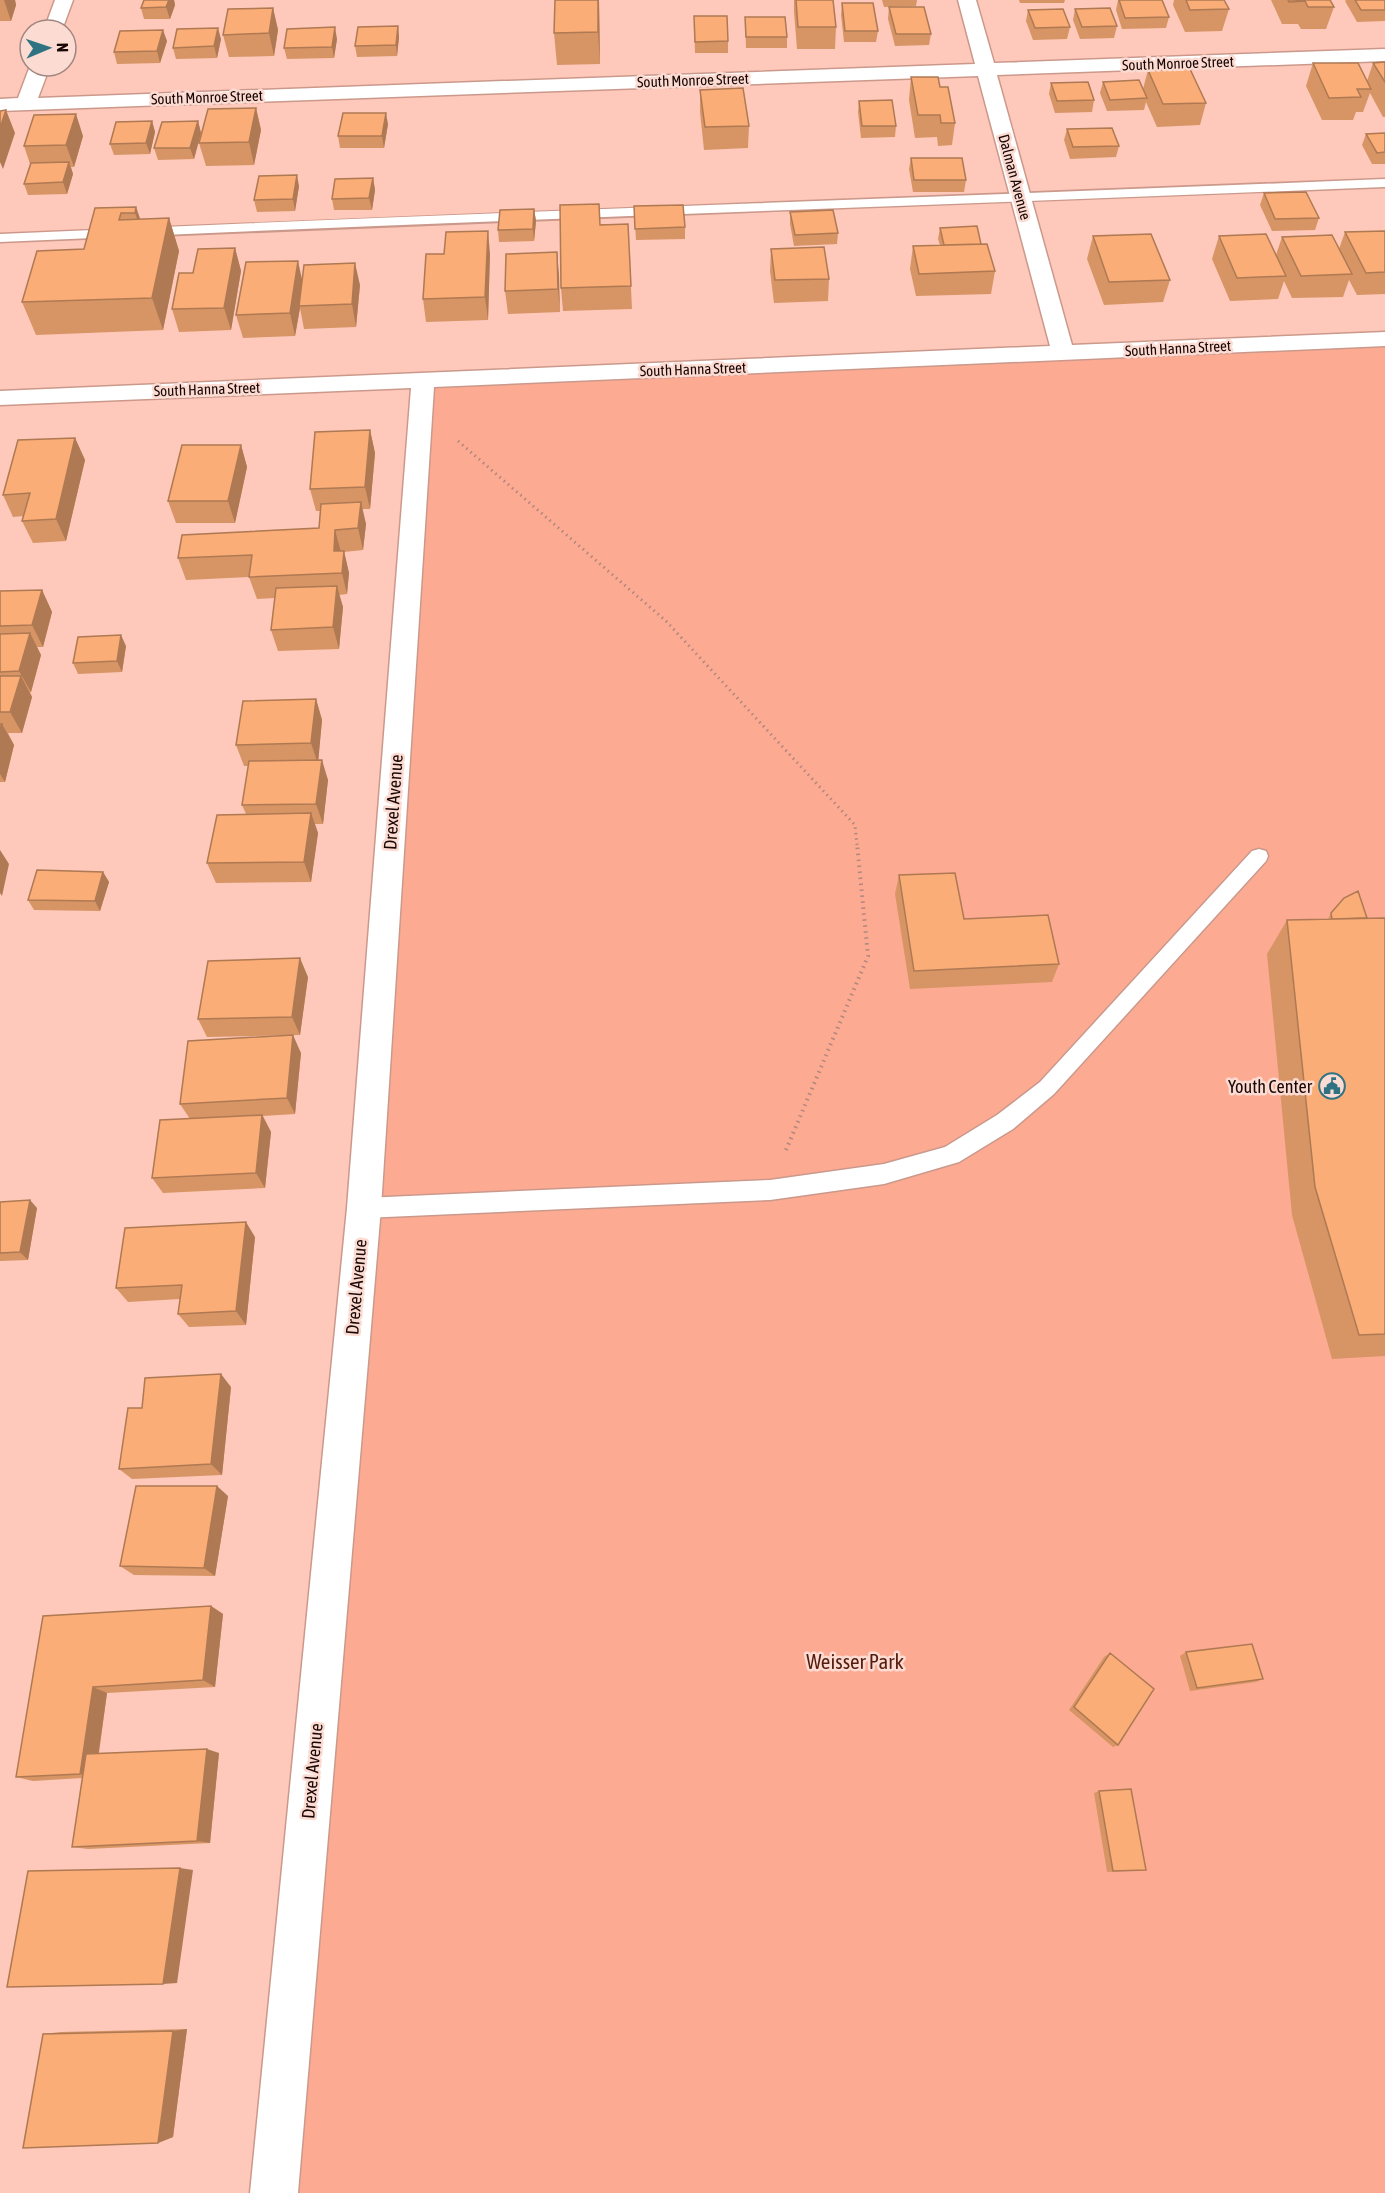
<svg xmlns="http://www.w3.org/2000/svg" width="1385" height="2193" font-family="'Asap Condensed',sans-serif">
  <rect width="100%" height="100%" fill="#fec8ba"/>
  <path fill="#fdaa93" d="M1385 339V2193H274L423 380Z"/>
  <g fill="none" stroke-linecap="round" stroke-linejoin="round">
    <g stroke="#cb998b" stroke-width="3">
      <path id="lane" d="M1385 179V187C923 206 462 221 0 242V234C462 213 923 198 1385 179Z
        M1259 849 1266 851 1268 856 1266 861 1054 1094 1013 1129 959 1162 884 1184 770 1200 364 1218 356 1215 353 1208 356 1201 364 1198 770 1180 884 1164 945 1147 997 1115 1040 1082 1252 851Z"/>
    </g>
    <g stroke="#cb998b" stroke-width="3">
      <path id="street" d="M55 0H73L62 30H44Z
        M958 0H976L994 63 1385 49V61L997 75 1072 345 1385 332V346L434 387 381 1208 298 2193H250L347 1208 411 388 0 405V391L1050 346 978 76 0 111V99L18 98 30 66H50L38 98 975 64Z"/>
    </g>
    <path stroke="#b1877d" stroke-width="3" stroke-dasharray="1.5 4" stroke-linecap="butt" d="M458 441 666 621 855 825 857 845"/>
    <path stroke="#b1877d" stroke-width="4" stroke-dasharray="1.5 4.5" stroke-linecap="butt" d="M786 1150 868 956 857 843"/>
    <use href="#lane" fill="#fff" fill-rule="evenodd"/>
    <use href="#street" fill="#fff" fill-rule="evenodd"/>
  </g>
  <path fill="#d79565" d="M0 0H15L16 5 11 21H0Z
    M144 0H174L175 5 170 19H144L141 8Z
    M599 0 600 64 557 65 554 33Z
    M794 0H833L836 27 835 49H797L794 12Z
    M882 0H917L916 6 884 7Z
    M1019 0H1065L1064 3H1020Z
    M1118 0H1162L1169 17 1166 28 1122 29 1116 10Z
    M1174 0H1224L1229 9 1222 31 1185 32 1173 5Z
    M1271 0H1330L1334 7 1326 29H1301L1298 24H1282Z
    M1346 0H1385V21L1357 22 1345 1Z
    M842 3 878 31 876 42H844L841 15Z
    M889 7 931 34 929 45 895 46 888 19Z
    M273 8 278 30 274 56 229 57 223 35Z
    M1075 9 1117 26 1114 38 1080 39 1073 20Z
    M1028 10 1070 27 1067 39 1033 40 1026 21Z
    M694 16 728 41V53H695Z
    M745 17 787 37V48H746Z
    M398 26 399 37 397 56 357 57 355 46Z
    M221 39 217 58 176 59 173 48Z
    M337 39 334 58 287 59 284 48Z
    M167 41 160 63 117 64 114 52Z
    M1385 62V117H1383L1370 93 1363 112H1356L1353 120H1322L1306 86 1313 63 1367 81 1373 63Z
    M1148 70 1206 103 1200 125 1157 127 1146 102 1144 110 1107 111 1100 93 1103 82 1143 89Z
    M911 77 940 87 955 123 952 145 938 146 937 137 915 138 909 100Z
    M1051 83 1094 100 1092 112 1055 113 1049 94Z
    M700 90 749 126 748 148 704 150 700 112Z
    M859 101 896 126 895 137 861 138 858 112Z
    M256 108 261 130 254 165 206 166 199 143Z
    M152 121 155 132 150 154 114 155 110 144Z
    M198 121 201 133 194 159 158 160 154 148Z
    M388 124 384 148H340L338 136Z
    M1067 129 1119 146 1116 157 1070 159 1064 140Z
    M1385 133V164H1372L1362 145 1366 134Z
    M83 136 74 167H71L73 174 67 194 28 195 24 184 30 164 24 146Z
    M911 158 966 180 964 192H913L909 169Z
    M373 178 375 190 372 210H334L332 199Z
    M299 186 295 211 257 212 254 200Z
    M1264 193 1319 218 1315 230 1272 231 1260 205Z
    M634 206 685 227V239L636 240Z
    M136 207 140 219 169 218 179 251 163 330 36 335 22 302 84 249 95 208Z
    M534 209 536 221 534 241 499 242 498 230Z
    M790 212 838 233 837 244 794 246 790 224Z
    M600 224H628L632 309 563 311 561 288Z
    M940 228 981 244 995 271 991 294 916 296 910 269 913 246 940 245 938 239Z
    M1385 231V294L1357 295 1349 280 1343 297 1292 298 1284 281 1278 299 1230 301 1212 259 1219 236 1276 255 1282 237 1339 249 1345 232Z
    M1093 236 1170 280 1163 302 1104 305 1087 259Z
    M235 248 241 271 231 330 179 332 172 309 193 273Z
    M771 249 829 279 828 301 774 303 770 271Z
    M557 252 560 312 508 314 505 291Z
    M490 254 488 320 426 322 423 299Z
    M302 279 360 285 356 327 304 329 300 308 295 336 243 338 236 315Z
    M370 430 375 453 370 509H362L366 524 363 550 344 552 349 573 347 594 339 595 343 607 339 649 278 651 271 630 275 598 257 599 249 577 186 580 178 558 319 528 320 511H316L310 489Z
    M75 438 85 460 66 541 33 543 22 521 23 516 13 517 3 495Z
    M241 445 247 467 235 523H176L168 501Z
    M42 590 52 612 43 647H37L41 655 31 692H30L32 697 22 733H8L14 745 5 782H0V591Z
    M126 646 122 672 78 674 73 663Z
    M316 699 322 720 318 760 328 780 323 824H315L318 833 311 882 216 883 207 863 246 814 242 805 249 766H244L236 745Z
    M103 872 109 882 100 911 34 910 28 900Z
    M899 875 964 919 1059 964 1052 982 910 989 895 894Z
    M1331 913 1367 918H1385V1356L1332 1359 1292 1215 1267 954 1287 920 1328 919Z
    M308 977 300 1035 207 1037 198 1019Z
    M301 1053 295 1114 263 1116 271 1132 265 1188 163 1193 152 1178 190 1119 180 1104Z
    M0 1202 37 1208 28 1260 0 1261Z
    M255 1237 246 1325 189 1327 178 1314 180 1299 128 1302 116 1288Z
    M231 1387 222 1475 132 1479 119 1469 142 1408Z
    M228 1496 215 1576 134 1575 120 1566Z
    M211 1606 223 1614 215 1687 107 1693 99 1753H219L210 1843 88 1849 72 1847 82 1778 33 1781 16 1777 43 1616Z
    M1186 1652 1263 1679 1256 1682 1190 1691 1180 1656Z
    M1110 1653 1118 1745 1113 1747 1069 1710 1104 1657Z
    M1099 1791 1146 1870 1107 1872 1094 1793Z
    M187 2029 173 2137 158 2143 43 2034 61 2032Z"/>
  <path fill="#af7953" d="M4 0H15L16 5 11 21Z
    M169 0H174L175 5 170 19 166 7Z
    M598 0H599L600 64 598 32Z
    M273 8 278 30 274 56 269 33Z
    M398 26 399 37 397 56 396 45Z
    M335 27 337 39 334 58 332 47Z
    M218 28 221 39 217 58 214 46Z
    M163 30 167 41 160 63 157 51Z
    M256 108 261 130 254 165 249 142Z
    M6 110 15 133 3 169 0 162V128Z
    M386 113 388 124 384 148 382 136Z
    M76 114 83 136 74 167 66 145Z
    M152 121 155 132 150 154 146 143Z
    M198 121 201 133 194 159 190 148Z
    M69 162 73 174 67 194 63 182Z
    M297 175 299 186 295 211 293 199Z
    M373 178 375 190 372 210 369 198Z
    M136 207 147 239 146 245 135 213Z
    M534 209 536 221 534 241 533 229Z
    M169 218 179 251 163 330 152 298Z
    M488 231 490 254 488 320 485 297Z
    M235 248 241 271 231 330 224 308Z
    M557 252 559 275 560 312 558 289Z
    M298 261 303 284 299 306 300 308 295 336 290 313Z
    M355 263 360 285 356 327 352 304Z
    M370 430 375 453 370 509 365 487Z
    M75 438 85 460 66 541 56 519Z
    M241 445 247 467 235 523 228 501Z
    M361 502 366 524 363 550 358 528Z
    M335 530 341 552 334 551Z
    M344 551 349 573 347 594 342 573Z
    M337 586 343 607 339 649 333 627Z
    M42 590 52 612 43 647 32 625Z
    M30 633 41 655 31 692 19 671Z
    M121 635 126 646 122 672 117 661Z
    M21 676 32 697 22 733 10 712Z
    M316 699 322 720 318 764 311 743Z
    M2 724 14 745 5 782 0 774V734Z
    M322 760 328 780 323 824 316 804Z
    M311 813 318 833 311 882 304 862Z
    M0 850 9 864 2 896 0 893Z
    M103 872 109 882 100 911 95 901Z
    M300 958 308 977 300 1035 292 1017Z
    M293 1035 301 1053 295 1114 287 1098Z
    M262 1115 271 1132 265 1188 256 1173Z
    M30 1200 37 1208 28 1260 20 1252Z
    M246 1222 255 1237 246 1325 236 1311Z
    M221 1374 231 1387 222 1475 211 1464Z
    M217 1486 228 1496 215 1576 204 1568Z
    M211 1606 223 1614 215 1687 203 1680Z
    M93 1687 107 1693 95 1778 80 1774Z
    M207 1749 219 1753 210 1843 197 1841Z
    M180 1868 193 1870 177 1983 163 1984Z
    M187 2029 173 2137 158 2143 173 2031Z"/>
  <path fill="#faad76" stroke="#af7953" stroke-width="1.5" d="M144 0H169L166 7 141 8Z
    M555 0H598V32L554 33Z
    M796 0H833L836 27H798Z
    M1119 0H1162L1169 17 1125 18Z
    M1186 0H1224L1229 9 1190 10Z
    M1288 0H1330L1334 7H1308L1305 1 1289 2Z
    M1355 0H1385V10H1361Z
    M842 3H873L878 31H845Z
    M889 7H924L931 34H896Z
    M273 8 269 33 223 35 228 9Z
    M1110 8 1117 26 1082 27 1075 9Z
    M1063 9 1070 27 1035 28 1028 10Z
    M694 16H727L728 41 695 42Z
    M745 17H785L787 37H746Z
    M398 26 396 45 355 46 358 27Z
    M335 27 332 47 284 48 287 29Z
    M218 28 214 46 173 48 177 29Z
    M163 30 157 51 114 52 120 31Z
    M1385 62V82L1373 63Z
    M1313 63H1358L1371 89H1357L1361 97 1329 98Z
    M1190 69 1206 103 1163 104 1148 70Z
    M911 77H938L940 87H948L955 123H941L940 115H918Z
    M1139 80 1147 98 1110 100 1103 82Z
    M1088 82 1094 100 1057 101 1051 83Z
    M743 88 749 126 705 127 700 90Z
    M892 100 896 126H862L859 101Z
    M256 108 249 142 199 143 208 109Z
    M6 110 0 128V111Z
    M343 113H386L382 136H338Z
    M76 114 66 145 24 146 34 115Z
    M152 121 146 143 110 144 116 122Z
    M198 121 190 148H154L162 122Z
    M1112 128 1119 146 1073 147 1067 129Z
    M1385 133V152L1377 153 1366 134Z
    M911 158H962L966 180H914Z
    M69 162 63 182 24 184 31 163Z
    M297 175 293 199 254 200 259 176Z
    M373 178 369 198 332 199 335 179Z
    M1306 192 1319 218 1275 219 1264 193Z
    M599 204 600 225 628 224 631 286 561 288 560 205Z
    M683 205 685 227 635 229 634 206Z
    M136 207 135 213H121L119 220 169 218 152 298 22 302 37 251 84 249 95 208Z
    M534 209 533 229 498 230 500 210Z
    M833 210 838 233 795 235 790 212Z
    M977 226 981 244 944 245 940 228Z
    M488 231 485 297 423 299 426 254H444L446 232Z
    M1385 231V272L1366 273 1345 232Z
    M1151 234 1170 280 1109 282 1093 236Z
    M1266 234 1286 276 1237 278 1219 236Z
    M1332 235 1352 274 1301 276 1282 237Z
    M987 244 995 271 919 274 913 246Z
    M824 247 829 279 775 280 771 249Z
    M235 248 224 308 172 309 179 273H193L198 249Z
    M557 252 558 289 505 291 506 254Z
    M298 261 290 313 236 315 246 262Z
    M355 263 352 304 299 306 304 265Z
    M370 430 365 487 310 489 315 432Z
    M75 438 56 519 22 521 30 493 3 495 18 440Z
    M182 445H241L228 501H168Z
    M361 502 358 528 335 530 334 551H344L342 573 249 577 252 555 178 558 182 535 319 528 321 504Z
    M337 586 333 627 271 630 276 588Z
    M42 590 32 625 0 626V591Z
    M30 633 19 671 0 672V634Z
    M121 635 117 661 73 663 78 637Z
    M0 676H21L10 712H0Z
    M316 699 311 743 236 745 243 701Z
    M0 724H2L0 734Z
    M322 760 316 804 242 805 249 761Z
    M311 813 304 862 207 863 217 815Z
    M37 870 103 872 95 901 28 900Z
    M955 873 964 919 1048 915 1059 964 914 971 899 875Z
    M1358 891 1367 918 1332 919 1331 913 1344 898Z
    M1385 918V1334L1359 1335 1315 1187 1287 920Z
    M300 958 292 1017 198 1019 208 961Z
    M293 1035 287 1098 180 1104 188 1041Z
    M262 1115 256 1173 152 1178 160 1120Z
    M30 1200 20 1252 0 1253V1202Z
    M246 1222 236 1311 178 1314 182 1285 116 1288 125 1228Z
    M221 1374 211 1464 119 1469 128 1408H142L145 1378Z
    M136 1486H217L204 1568 120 1566Z
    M211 1606 203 1680 93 1687 80 1774 16 1777 43 1616Z
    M1252 1644 1263 1679 1197 1688 1186 1652Z
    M1110 1653 1154 1689 1118 1745 1074 1707Z
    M207 1749 197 1841 72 1847 86 1754Z
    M1131 1789 1146 1870 1113 1871 1099 1791Z
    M180 1868 163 1984 7 1987 28 1871Z
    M173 2031 158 2143 23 2148 43 2034Z"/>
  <defs>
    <g id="civic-ring" transform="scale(1.35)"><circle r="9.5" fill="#fcdbd2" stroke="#2f7383" stroke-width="1.5"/><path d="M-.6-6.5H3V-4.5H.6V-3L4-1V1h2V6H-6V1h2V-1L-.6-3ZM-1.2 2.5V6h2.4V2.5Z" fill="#2f7383"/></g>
  </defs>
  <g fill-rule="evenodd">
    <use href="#civic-ring" x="1332" y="1086"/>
  </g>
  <g text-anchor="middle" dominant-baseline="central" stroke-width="5" stroke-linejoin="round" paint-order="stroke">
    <g font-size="15" fill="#180704" stroke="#fcdbd2">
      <text transform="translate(1178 63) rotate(-2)">South Monroe Street</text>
      <text transform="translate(693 80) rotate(-2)">South Monroe Street</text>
      <text transform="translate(207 97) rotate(-2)">South Monroe Street</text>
      <text transform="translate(1015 177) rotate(75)">Dalman Avenue</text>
      <text transform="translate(1178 348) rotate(-3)">South Hanna Street</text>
      <text transform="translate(693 369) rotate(-2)">South Hanna Street</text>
      <text transform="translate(207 389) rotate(-2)">South Hanna Street</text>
    </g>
    <g font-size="18" fill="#180704" stroke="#fcdbd2">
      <text transform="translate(393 802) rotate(-86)">Drexel Avenue</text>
      <text transform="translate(356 1287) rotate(-85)">Drexel Avenue</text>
      <text transform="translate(312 1771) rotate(-85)">Drexel Avenue</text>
    </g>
    <g font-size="18" fill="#180704" stroke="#fcdbd2" text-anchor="end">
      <text x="1312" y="1086">Youth Center</text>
    </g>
    <g font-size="21" fill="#541c0d" stroke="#fcdbd2">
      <text x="855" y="1661">Weisser Park</text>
    </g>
  </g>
  <g transform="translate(48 48) rotate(88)"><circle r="28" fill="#fcdbd2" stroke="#a18680" stroke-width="1.5"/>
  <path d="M0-4.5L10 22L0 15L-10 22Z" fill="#2f7383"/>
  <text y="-9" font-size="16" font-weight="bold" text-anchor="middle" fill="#180704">N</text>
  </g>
</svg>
